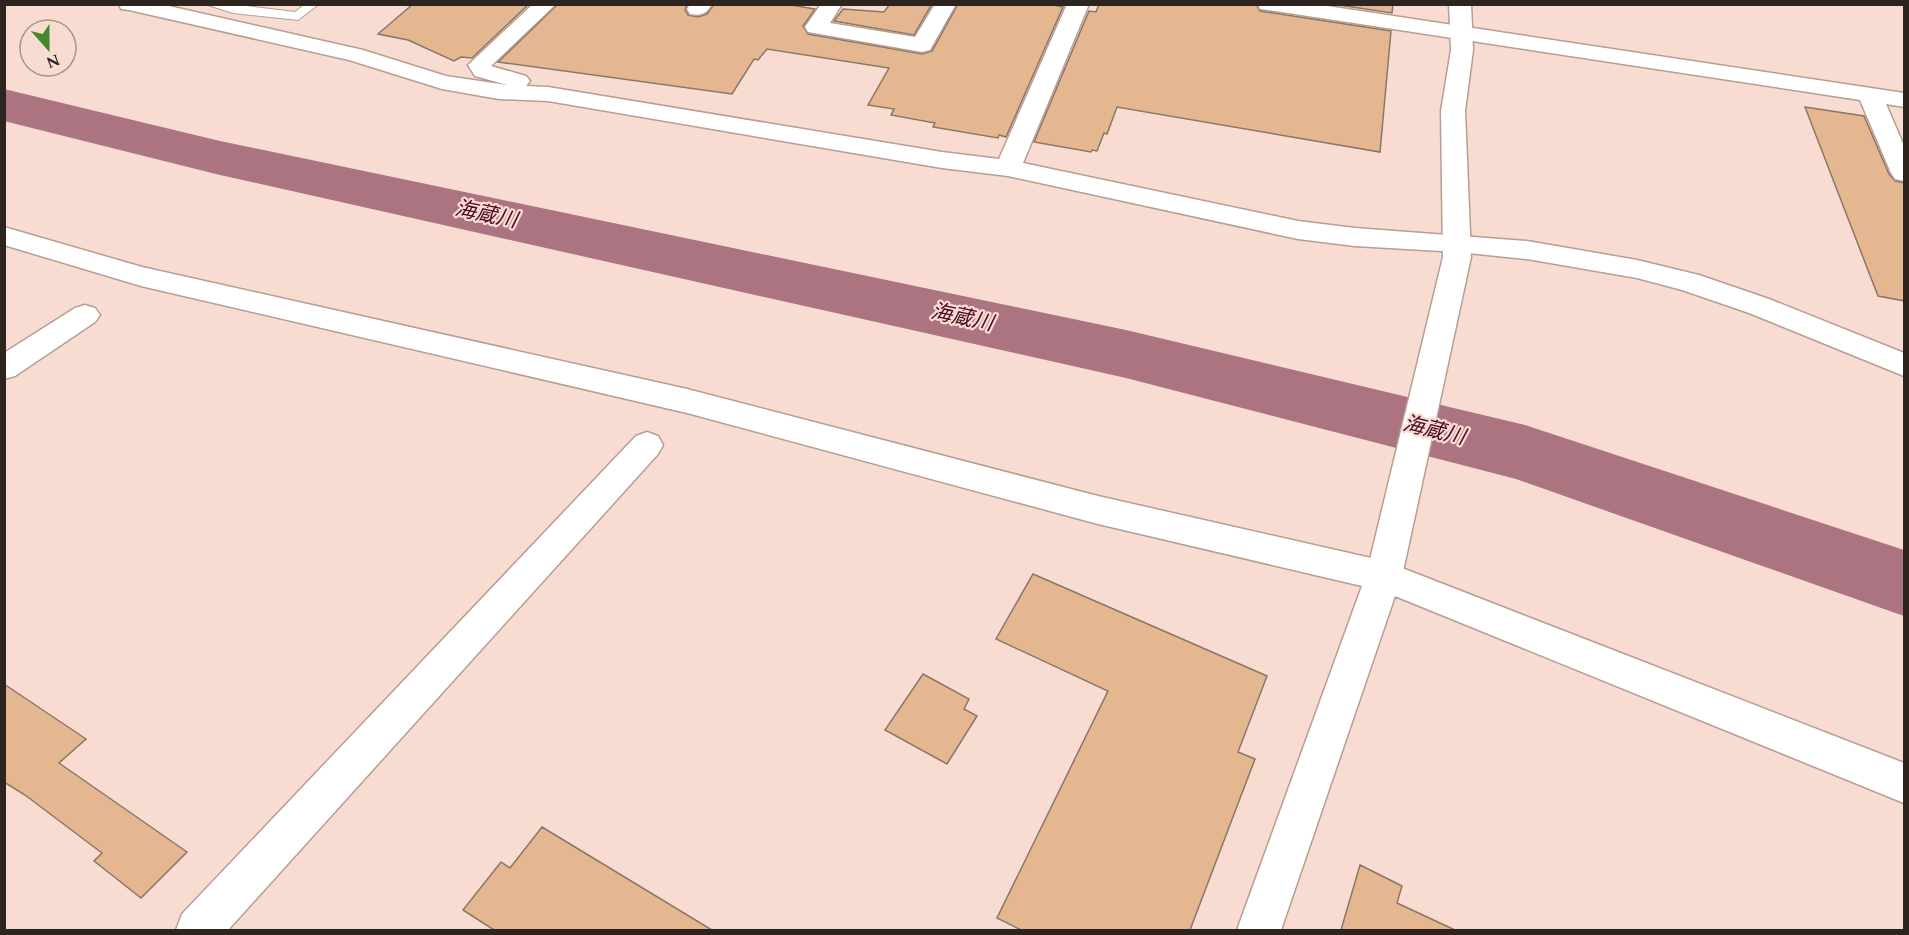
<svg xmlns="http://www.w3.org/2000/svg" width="1909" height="935" font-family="Spectral,'Noto Sans JP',serif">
  <rect width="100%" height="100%" fill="#f8dcd1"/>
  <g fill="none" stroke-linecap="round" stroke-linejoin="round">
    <path fill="#ac7381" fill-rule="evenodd" d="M4 89 220 141 1126 330 1525 425 1904 550V616L1516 479 1126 378 220 175 4 121Z"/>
  </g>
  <path fill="#e5b791" stroke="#8a7666" stroke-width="1.5" d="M413 4H529L472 58 461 57 454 61 408 40 378 34Z
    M558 4H687L685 10 688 15 698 17 707 14 714 4H785L815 9 803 26 808 34 922 54 932 51 958 4H1048L1063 7 1006 137 999 135 998 138 933 127 935 123 891 115 894 109 868 105 889 68 767 49 758 60 754 59 732 94 498 62Z
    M890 4H932L914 35 834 21 843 9 884 12Z
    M1099 4H1256L1260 11 1391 31 1380 152 1117 107 1107 134 1104 133 1097 151 1092 150 1091 152 1034 142 1089 11 1096 12Z
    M1332 4H1393L1392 13Z
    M1805 107 1864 116 1889 174 1895 181 1905 183V301L1878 296Z
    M1033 574 1267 676 1238 752 1255 759 1190 930H1021L997 918 1108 691 996 639Z
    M923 674 969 699 964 709 977 716 947 764 885 730Z
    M4 684 86 739 59 763 187 852 141 898 94 861 102 853 25 795 4 782Z
    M542 827 712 930H494L463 910 501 862 510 868Z
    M1360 865 1402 886 1397 903 1455 930H1341Z"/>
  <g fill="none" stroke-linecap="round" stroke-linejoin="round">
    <g stroke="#b79d92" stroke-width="2">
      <path id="lane" d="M205 4H230L295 12 305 4H319L298 20 233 13Z"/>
    </g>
    <g stroke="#b79d92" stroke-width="3">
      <path id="street" d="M119 4H160L363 50 446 76 507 85 475 76 468 65 533 4H556L491 66 526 76 530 81 526 86 548 87 942 152 999 159 1067 4H1089L1023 163 1298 221 1355 228 1527 241 1637 260 1699 275 1769 299 1904 353V376L1749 313 1682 290 1637 278 1527 259 1458 252 1355 246 1298 239 1008 176 942 168 548 101 499 99 442 89 349 60 129 10 121 9Z
        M690 4H712C706 14 702 16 690 14L687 9Z
        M821 4H842L830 23 915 37 935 4H956L930 50 922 52 808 32 805 27Z
        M1258 4H1314L1904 93V107L1886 104 1904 146V181L1895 179 1891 173 1860 100 1268 10 1260 9Z
        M4 227 142 267 687 389 1098 496 1384 561 1904 763V803L1395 596 1281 930H1237L1362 586 1098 524 687 413 141 286 4 245Z
        M85 305 95 308 100 315 95 322 15 376 4 379V353L75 308Z
        M647 432 658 436 663 445 658 454 228 930H176L182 914 636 436Z"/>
    </g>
    <g stroke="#b79d92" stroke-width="3">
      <path id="secondary" d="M1449 4H1471L1473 50 1465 111 1471 257 1402 576 1397 587 1384 591 1371 587 1366 576 1443 257 1441 111 1451 50Z"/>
    </g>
    <use href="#lane" fill="#fff" fill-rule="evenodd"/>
    <use href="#street" fill="#fff" fill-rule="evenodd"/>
    <use href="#secondary" fill="#fff" fill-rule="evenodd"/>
  </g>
  <g text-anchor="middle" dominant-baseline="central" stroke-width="4.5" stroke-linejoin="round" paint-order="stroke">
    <g font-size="21" font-style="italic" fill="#4f0825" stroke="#f8dcd1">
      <text transform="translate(486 215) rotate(12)">海蔵川</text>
      <text transform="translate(962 318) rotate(12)">海蔵川</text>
      <text transform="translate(1434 431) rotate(14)">海蔵川</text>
    </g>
  </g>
  <rect width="1909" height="935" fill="none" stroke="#2d231f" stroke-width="12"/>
  <g transform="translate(48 48) rotate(159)"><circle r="28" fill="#f8dcd1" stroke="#a7928a" stroke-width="1.5"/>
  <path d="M0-4.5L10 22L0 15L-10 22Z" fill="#45882b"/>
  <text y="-9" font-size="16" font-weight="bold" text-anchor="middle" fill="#2d231f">N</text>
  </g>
</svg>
